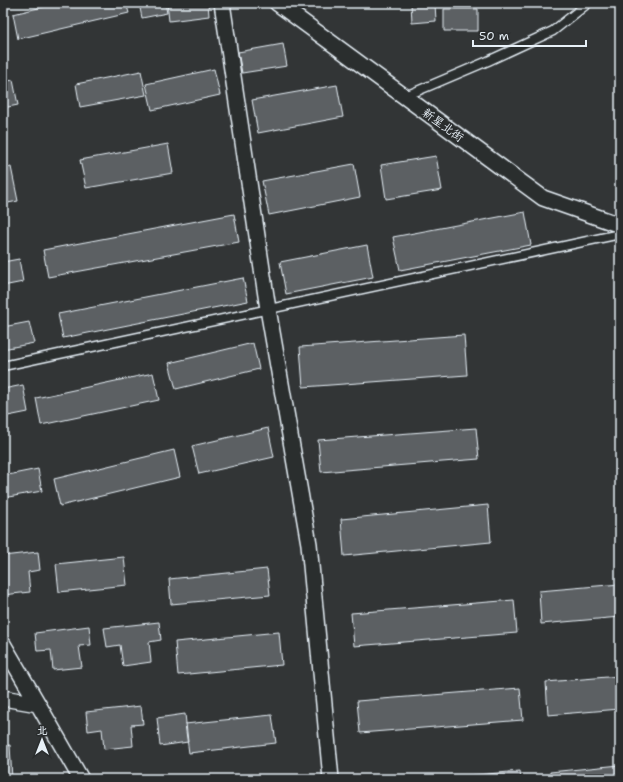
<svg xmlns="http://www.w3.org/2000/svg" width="623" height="782" font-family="'Shantell Sans','LXGW WenKai TC',sans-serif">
  <rect width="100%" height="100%" fill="#323536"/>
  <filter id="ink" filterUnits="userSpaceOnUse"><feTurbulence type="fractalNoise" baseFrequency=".025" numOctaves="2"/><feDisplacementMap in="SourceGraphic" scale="8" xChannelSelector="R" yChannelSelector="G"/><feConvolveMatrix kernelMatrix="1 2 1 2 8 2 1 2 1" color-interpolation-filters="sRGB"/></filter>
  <g filter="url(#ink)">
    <path fill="#5c6063" stroke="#e8f1f8" d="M60 3H126L129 13 18 39 13 14Z
      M139 3H165L167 13 142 18Z
      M167 3H208L209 16 169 21Z
      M411 3H435L436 21 412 23Z
      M608 3H620V7H613Z
      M444 9H478V31H444Z
      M283 44 287 66 242 73 238 52Z
      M214 69 220 95 152 110 146 84Z
      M141 71 146 95 80 107 76 84Z
      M13 80 18 105 3 108V82Z
      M337 85 343 117 258 133 252 100Z
      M168 144 173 173 86 188 80 160Z
      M436 156 442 190 386 199 381 165Z
      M354 164 360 197 269 215 262 181Z
      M11 167 18 201 3 204V169Z
      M525 212 531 245 400 270 393 237Z
      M234 214 239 242 48 277 43 250Z
      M367 245 373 277 286 294 280 262Z
      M19 259 23 282 3 286V262Z
      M243 278 248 301 63 338 58 314Z
      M29 322 34 343 3 349V327Z
      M464 335 467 375 303 387 300 347Z
      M253 343 259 369 176 389 169 363Z
      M153 373 159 400 41 425 36 398Z
      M23 385 28 412 3 417V389Z
      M268 428 274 457 199 474 192 446Z
      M476 428 479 459 321 472 318 440Z
      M174 450 180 477 60 506 54 479Z
      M38 469 42 491 3 498V476Z
      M488 505 491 542 344 556 341 519Z
      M38 552 40 570 28 572 30 592 3 595V556Z
      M124 557 127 585 59 592 56 564Z
      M267 569 270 595 171 604 169 579Z
      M620 584V617L541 624 539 591Z
      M514 600 517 633 354 646 351 613Z
      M159 622 161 640 149 642 151 662 123 666 120 645 107 647 104 628Z
      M89 626 91 645 79 646 82 667 53 670 51 650 37 651 35 633Z
      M279 632 282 665 178 675 175 642Z
      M620 676V709L548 715 546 682Z
      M520 688 523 720 360 733 357 701Z
      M141 706 143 724 131 725 133 746 104 749 102 729 88 731 86 712Z
      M185 714 188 742 160 746 157 718Z
      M272 715 276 743 189 753 185 724Z
      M10 745 12 779H3V746Z
      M620 765V779H550V772Z
      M520 771 521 779H434Z"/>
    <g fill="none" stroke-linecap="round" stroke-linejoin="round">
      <g stroke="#e8f1f8" stroke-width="11">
        <path id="lane" d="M403 97 488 61 553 31 587 4
          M3 366 620 234"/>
      </g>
      <g stroke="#e8f1f8" stroke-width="18">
        <path id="street" d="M222 3 268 309 309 544 331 779
          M277 3 543 198 620 225
          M3 644 38 704
          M3 698 38 704 81 779"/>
      </g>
      <use href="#lane" stroke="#2a2d2e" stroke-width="8"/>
      <use href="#street" stroke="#2a2d2e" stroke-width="15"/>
    </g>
  </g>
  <g text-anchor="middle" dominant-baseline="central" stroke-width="3" stroke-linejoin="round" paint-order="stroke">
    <g font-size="12" fill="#e8f1f8" stroke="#2a2d2e">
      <text transform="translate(443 125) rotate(36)">新星北街</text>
    </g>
  </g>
  <rect width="623" height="782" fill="none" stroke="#2a2d2e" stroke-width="16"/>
  <rect x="8" y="8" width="607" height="766" fill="none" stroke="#e8f1f8" stroke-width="1.5" filter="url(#ink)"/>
  <g transform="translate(42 740)" stroke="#2a2d2e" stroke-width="3" paint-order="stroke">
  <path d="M0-3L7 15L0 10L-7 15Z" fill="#e8f1f8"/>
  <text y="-6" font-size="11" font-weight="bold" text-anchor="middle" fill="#e8f1f8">北</text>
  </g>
  <path d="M473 40v6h113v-6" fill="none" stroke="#e8f1f8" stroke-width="2"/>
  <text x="479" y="40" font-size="12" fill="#e8f1f8" stroke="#2a2d2e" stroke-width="3" paint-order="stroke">50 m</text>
</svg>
